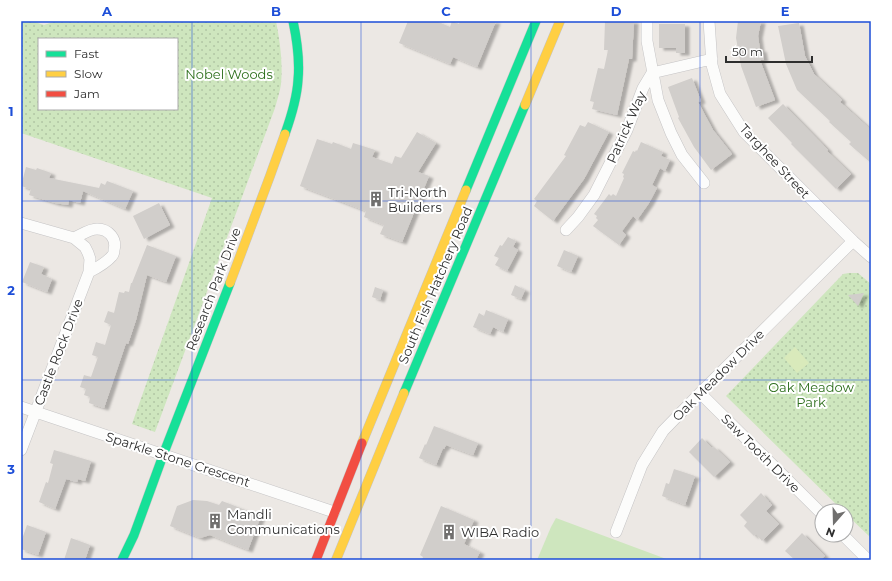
<svg xmlns="http://www.w3.org/2000/svg" width="892" height="581" font-family="Montserrat,sans-serif">
  <defs>
    <pattern id="park-dots" width="8" height="8" patternUnits="userSpaceOnUse"><rect width="8" height="8" fill="#cee6be"/><path d="M2 2h.1M6 6h.1" fill="none" stroke="#b1c6a4" stroke-width="1.8" stroke-linecap="round"/></pattern>
    <filter id="shadow"><feDropShadow dx="4.5" dy="2.5" stdDeviation="1" flood-color="#0004"/></filter>
  </defs>
  <rect width="100%" height="100%" fill="#ece8e4"/>
  <path fill="#cee6be" d="M556 518 669 560H537L551 527Z"/>
  <path fill="url(#park-dots)" fill-rule="evenodd" d="M21 21H32L44 25 56 21H276C280 42 283 62 281 84 280 92 277 100 275 108L155 432 132 424 212 198 21 133ZM39 39H177V109H39Z
    M849 273H858L871 284V538L846 514V511H843L726 396 843 274Z"/>
  <path fill="#d9eabb" d="M795 347 809 363 797 373 784 358Z"/>
  <path fill="#d1cecb" filter="url(#shadow)" d="M408 21H436L450 27 452 21 459 24 460 21H496L477 67 453 57 450 64 399 43Z
    M605 21H634L632 59H629L617 115 592 109 594 102 590 101 598 68 604 69 608 50H604Z
    M738 21H761L758 36 760 50 762 49 764 60H760L775 100 756 107 741 66 736 38Z
    M799 23 805 56 814 74 842 100 840 102 871 130V163L849 144 851 142 829 122 830 121 797 90 786 64 778 26Z
    M659 24H685V53H676V48H659Z
    M692 78 701 101 698 102 713 130 732 154 711 170 694 147 678 118 679 117 668 87Z
    M783 104 828 150 827 151 851 174 836 189 791 144 792 143 768 118Z
    M588 122 609 132 584 179 553 221 534 206 537 201 534 199 566 156 564 155 580 125 585 127Z
    M417 132 436 143 418 172 429 176 402 242 380 234 384 225 364 217 366 211 300 186 317 139 332 144 333 142 351 149 353 143 375 150 372 157 392 164 395 156 401 158Z
    M641 142 663 152 661 156 670 160 665 171 660 168 652 185 657 188 649 203 637 220 633 216 622 231 626 235 619 245 593 226 598 220 596 218 597 216 594 214 609 194 611 196 613 194 616 196 624 178 623 177 624 174 622 173 633 151 635 152 636 150 637 151Z
    M26 167 36 170 37 168 51 173 49 178 99 188 101 183 105 185 107 181 133 191 125 209 83 191 80 203 69 200 68 205 55 203 29 195 31 189 21 186Z
    M159 203 170 225 144 239 133 216Z
    M508 237 516 241 513 247 518 250 507 271 495 265 499 258 494 256 500 245 502 246Z
    M147 245 176 256 166 282 147 275 136 320 128 344 126 343 104 408 89 403 90 397 84 395 86 389 80 387 84 375 91 377 98 357 92 355 96 342 105 345 111 325 104 322 108 311 114 313 119 292 124 293 125 291 129 292 131 283H132Z
    M564 250 578 256 571 272 557 266Z
    M30 262 44 267 41 274 52 279 47 292 22 282Z
    M515 285 525 290 521 299 511 295Z
    M375 287 383 290 380 300 372 297Z
    M864 293 858 306 848 295Z
    M486 310 508 319 503 332 493 327 490 334 473 327 479 313 484 316Z
    M434 426 478 443 473 455 446 445 444 449 443 448 436 465 419 458 425 444 426 445Z
    M702 438 712 448 714 447 730 462 714 477 689 452Z
    M54 450 91 461 85 481 78 479 77 482 66 479 55 509 39 502 46 482 48 483 53 464 50 463Z
    M674 469 695 476 685 505 662 496 666 483 669 484Z
    M761 493 772 505 766 511 779 524 762 541 756 534 754 536 744 526 747 522 740 515Z
    M193 500 207 501 219 505 222 501 261 516 248 550 210 535 200 538 170 526 177 506Z
    M441 506 474 520 464 544 480 552 476 560H422L423 557 420 555Z
    M27 525 46 532 38 555 21 549V542Z
    M802 533 825 556 820 560H795L785 551Z
    M71 538 90 545 85 560H64Z"/>
  <g fill="none" stroke-linecap="round" stroke-linejoin="round">
    <g stroke="#c5c4c5" stroke-width="12">
      <path id="street" d="M647 21V41L658 100 671 133 682 155 704 183
        M709 21 712 65 720 94 744 132 853 241 871 257
        M21 223 74 238 85 247 88 253 90 259 89 272 21 450
        M566 230 578 217 594 195 627 130 643 88 652 73 712 59
        M74 238C81 235 89 229 97 229 109 229 117 239 114 250 114 253 114 254 112 256 106 263 97 268 89 272
        M700 393 822 514
        M21 407 334 512
        M616 532 642 465 663 431 700 393 853 241
        M843 535 868 560"/>
    </g>
    <g stroke="#c5c4c5" stroke-width="10">
      <path id="fast" d="M285 134C291 117 297 98 298 80 300 60 297 40 293 21
        M466 190 536 21
        M404 393 525 105
        M122 560 134 535 165 450 230 283"/>
    </g>
    <g stroke="#c5c4c5" stroke-width="10">
      <path id="slow" d="M525 105 560 21
        M230 283 270 176 285 134
        M362 443 466 190
        M336 560 404 393"/>
    </g>
    <g stroke="#c5c4c5" stroke-width="10">
      <path id="jam" d="M316 560 362 443"/>
    </g>
    <use href="#street" stroke="#fcfcfb" stroke-width="11"/>
    <use href="#fast" stroke="#16e098" stroke-width="9"/>
    <use href="#slow" stroke="#ffcf43" stroke-width="9"/>
    <use href="#jam" stroke="#f24e42" stroke-width="9"/>
  </g>
  <path fill="none" stroke="#1d4ed8" stroke-width="1" stroke-opacity="0.55" d="M192 21V560M361 21V560M531 21V560M700 21V560M21 201H871M21 380H871"/>
  <defs>
    <g id="building-bare" transform="scale(1.2)"><path d="M-4-6H4V6H1V3H-1V6H-4ZM-2.5-4.3h1.7v1.8h-1.7ZM.8-4.3h1.7v1.8H.8ZM-2.5-1h1.7V.8h-1.7ZM.8-1h1.7V.8H.8Z" fill="#706f6e" stroke="#fff" stroke-width="2.5" paint-order="stroke"/></g>
  </defs>
  <g fill-rule="evenodd">
    <use href="#building-bare" x="376" y="199"/>
    <use href="#building-bare" x="215" y="521"/>
    <use href="#building-bare" x="449" y="532"/>
  </g>
  <g text-anchor="middle" dominant-baseline="central" stroke-width="4" stroke-linejoin="round" paint-order="stroke">
    <g font-size="13" fill="#2c6e1b" stroke="#fff">
      <text x="229" y="74">Nobel Woods</text>
      <text x="811" y="387">Oak Meadow<tspan x="811" dy="15">Park</tspan></text>
    </g>
    <g font-size="13" fill="#2e2e2e" stroke="#fff">
      <text transform="translate(626 127) rotate(-66)">Patrick Way</text>
      <text transform="translate(775 161) rotate(47)">Targhee Street</text>
      <text transform="translate(435 285) rotate(-67)">South Fish Hatchery Road</text>
      <text transform="translate(213 289) rotate(-69)">Research Park Drive</text>
      <text transform="translate(58 352) rotate(-69)">Castle Rock Drive</text>
      <text transform="translate(718 375) rotate(-45)">Oak Meadow Drive</text>
      <text transform="translate(761 453) rotate(45)">Saw Tooth Drive</text>
      <text transform="translate(178 459) rotate(18)">Sparkle Stone Crescent</text>
    </g>
    <g font-size="13" fill="#2e2e2e" stroke="#fff" text-anchor="start">
      <text x="388" y="192">Tri-North<tspan x="388" dy="15">Builders</tspan></text>
      <text x="227" y="514">Mandli<tspan x="227" dy="15">Communications</tspan></text>
      <text x="461" y="532">WIBA Radio</text>
    </g>
  </g>
  <rect width="892" height="581" fill="none" stroke="#ffffff" stroke-width="44"/>
  <rect x="38" y="38" width="140" height="72" fill="#ffffff" stroke="#ababab"/>
  <rect x="46" y="51" width="20" height="6" fill="#16e098" stroke="#ababab"/>
  <text x="74" y="58" font-size="12" fill="#2e2e2e">Fast</text>
  <rect x="46" y="71" width="20" height="6" fill="#ffcf43" stroke="#ababab"/>
  <text x="74" y="78" font-size="12" fill="#2e2e2e">Slow</text>
  <rect x="46" y="91" width="20" height="6" fill="#f24e42" stroke="#ababab"/>
  <text x="74" y="98" font-size="12" fill="#2e2e2e">Jam</text>
  <g transform="translate(834 523) rotate(200)"><circle r="19" fill="#ffffff" stroke="#ababab"/>
  <path d="M0-3L7 15L0 10L-7 15Z" fill="#706f6e"/>
  <text y="-6" font-size="11" font-weight="bold" text-anchor="middle" fill="#2e2e2e">N</text>
  </g>
  <path d="M726 56v6h86v-6" fill="none" stroke="#2e2e2e" stroke-width="2"/>
  <text x="732" y="56" font-size="12" fill="#2e2e2e" stroke="#ffffff" stroke-width="3" paint-order="stroke">50 m</text>
  <rect x="22" y="22" width="848" height="537" fill="none" stroke="#1d4ed8" stroke-width="1.5"/>
  <g font-size="13" text-anchor="middle" font-weight="bold" fill="#1d4ed8">
    <text x="107" y="16">A</text>
    <text x="276" y="16">B</text>
    <text x="446" y="16">C</text>
    <text x="616" y="16">D</text>
    <text x="785" y="16">E</text>
    <text x="11" y="116">1</text>
    <text x="11" y="295">2</text>
    <text x="11" y="474">3</text>
  </g>
</svg>
